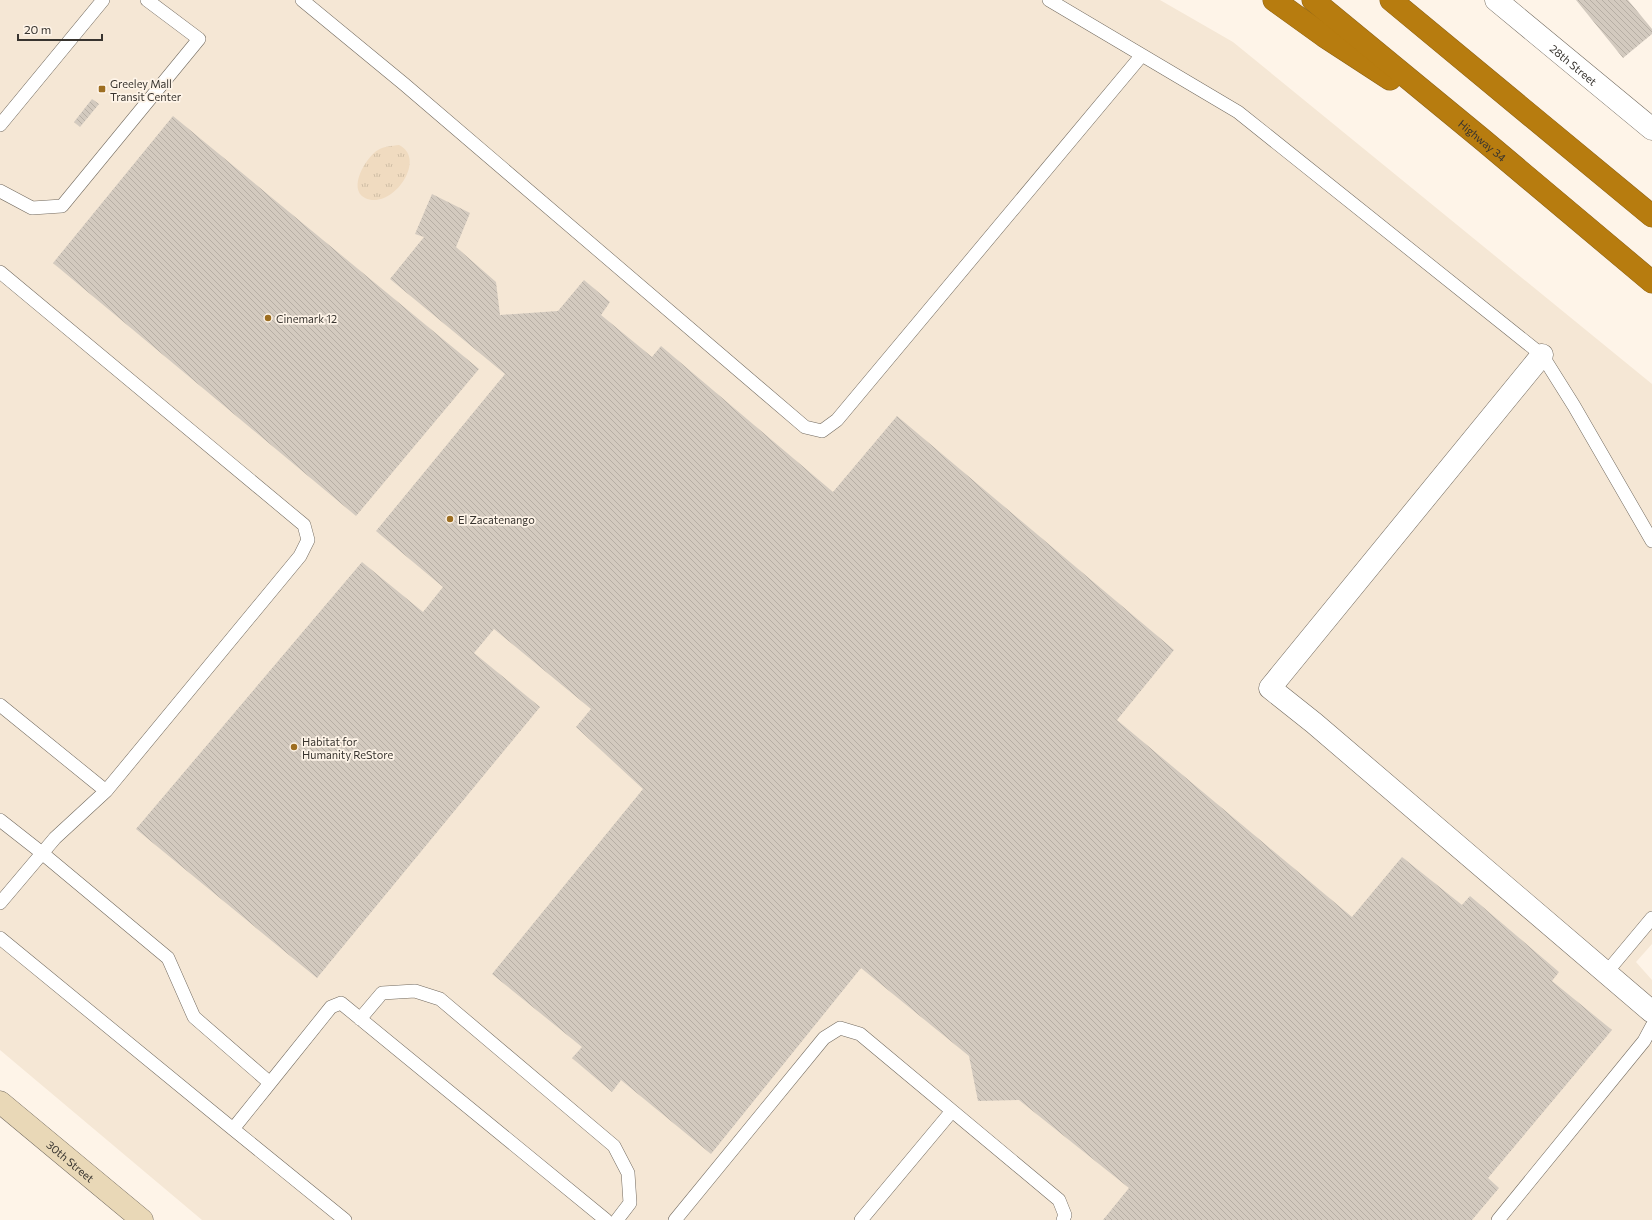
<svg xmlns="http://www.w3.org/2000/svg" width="1652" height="1220" font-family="Commissioner,sans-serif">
  <defs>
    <pattern id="grass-tufts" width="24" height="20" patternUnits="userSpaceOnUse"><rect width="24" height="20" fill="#f0dbc0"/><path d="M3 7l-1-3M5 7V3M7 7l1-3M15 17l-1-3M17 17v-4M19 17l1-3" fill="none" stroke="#cfbda5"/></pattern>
    <pattern id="building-back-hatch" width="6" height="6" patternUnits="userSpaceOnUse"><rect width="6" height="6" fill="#d3cabf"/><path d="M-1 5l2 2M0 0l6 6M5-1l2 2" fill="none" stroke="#b6aea4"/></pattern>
  </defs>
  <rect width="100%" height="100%" fill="#fef4e8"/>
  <path fill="#f5e7d5" d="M0 0H1160L1233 42 1652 384V944L1636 962 1652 980V1220H202L0 1050Z"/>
  <path fill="url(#grass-tufts)" d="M399 145C428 159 392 211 365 198 347 189 366 157 378 150 384 146 392 146 399 145Z"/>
  <path fill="url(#building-back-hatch)" d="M1576 0H1628L1652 29V34L1623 58Z
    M92 99 99 104 80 127 74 122Z
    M173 116 479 369 356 516 53 263Z
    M432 194 470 213 456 247 496 282 500 315 558 311 584 280 610 302 601 315 652 357 661 346 833 492 897 416 1174 650 1117 720 1352 917 1402 857 1462 905 1470 896 1559 972 1552 981 1612 1030 1488 1178 1499 1188 1472 1220H1103L1129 1188 1019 1100 978 1101 969 1056 861 968 711 1154 621 1080 612 1092 572 1058 582 1047 492 974 643 789 576 727 591 709 494 629 474 653 540 707 317 978 136 829 362 562 423 612 443 587 376 531 505 374 390 279 424 237 415 234Z"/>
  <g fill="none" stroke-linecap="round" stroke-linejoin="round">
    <g stroke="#726a5f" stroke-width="14">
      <path id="lane" d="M302 0 404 84 805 427 822 431 837 420 1142 55
        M1049 0 1238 112 1542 355 1574 406 1652 541
        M0 125 103 0
        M0 191 32 208 62 206 199 39 147 0
        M0 272 304 525 308 540 300 556 106 791 55 838 0 903
        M0 705 106 791
        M0 820 42 853 168 958 194 1017 270 1083 233 1129 345 1220
        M0 938 233 1129
        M1606 973 1652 918
        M360 1019 382 993 415 991 440 999 614 1146 628 1173 630 1203 617 1220
        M270 1083 331 1007 341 1003 606 1220
        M675 1220 824 1038 840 1028 860 1034 1059 1200 1065 1215 1063 1220
        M861 1220 952 1111
        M1498 1220 1644 1041 1652 1026"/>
    </g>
    <g stroke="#726a5f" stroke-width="23">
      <g id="street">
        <path id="s1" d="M1496 0 1652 129"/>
        <path d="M1542 355 1270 688 1314 723 1652 1012"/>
      </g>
    </g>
    <g stroke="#726a5f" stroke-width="23">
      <g id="secondary">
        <path id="s2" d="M0 1102 142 1220"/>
      </g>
    </g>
    <g stroke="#8b631a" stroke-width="23">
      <g id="highway">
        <path d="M1274 0 1324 36 1390 79"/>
        <path id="s3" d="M1313 0 1483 140 1652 282"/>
        <path d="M1391 0 1652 216"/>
      </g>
    </g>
    <use href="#lane" stroke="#fff" stroke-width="13"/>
    <use href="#street" stroke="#fff" stroke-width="22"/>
    <use href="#secondary" stroke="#e9d8b7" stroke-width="22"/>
    <use href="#highway" stroke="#b77c0f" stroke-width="22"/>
  </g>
  <g fill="#9d6e21" stroke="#fef4e8" stroke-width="1.5">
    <rect x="98" y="85" width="8" height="8" rx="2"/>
    <circle cx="268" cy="318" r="4"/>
    <circle cx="450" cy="519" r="4"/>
    <circle cx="294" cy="747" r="4"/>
  </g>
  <g text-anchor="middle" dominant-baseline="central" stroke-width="3.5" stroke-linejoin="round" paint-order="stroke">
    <g font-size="11" fill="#38342f" stroke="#fef4e8">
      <text stroke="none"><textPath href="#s1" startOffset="101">28th Street</textPath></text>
      <text stroke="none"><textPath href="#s3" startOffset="220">Highway 34</textPath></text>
      <text stroke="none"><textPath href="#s2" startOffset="92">30th Street</textPath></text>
    </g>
    <g font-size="11" fill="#38342f" stroke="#fef4e8" text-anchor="start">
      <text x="110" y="83">Greeley Mall<tspan x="110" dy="13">Transit Center</tspan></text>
      <text x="276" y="318">Cinemark 12</text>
      <text x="458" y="519">El Zacatenango</text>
      <text x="302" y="741">Habitat for<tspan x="302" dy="13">Humanity ReStore</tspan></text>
    </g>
  </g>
  <path d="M18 34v6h84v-6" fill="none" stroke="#38342f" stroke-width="2"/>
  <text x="24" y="34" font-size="12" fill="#38342f" stroke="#fef4e8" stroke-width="3" paint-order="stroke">20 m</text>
</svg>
